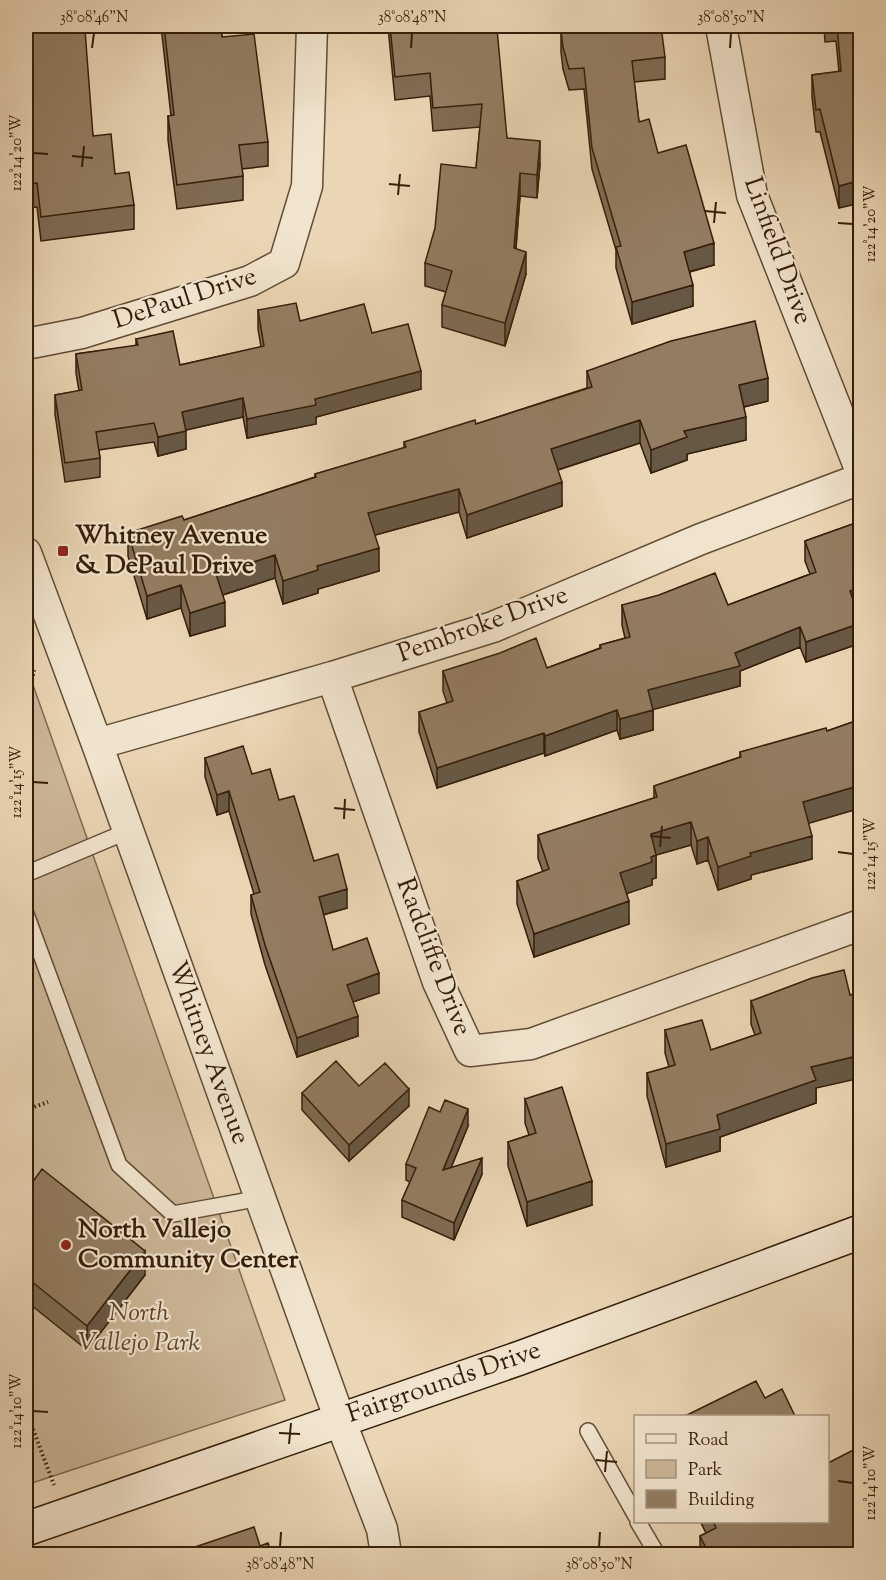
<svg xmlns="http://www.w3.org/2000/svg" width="886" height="1580" font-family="'Sorts Mill Goudy',serif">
  <rect width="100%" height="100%" fill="#ead5b4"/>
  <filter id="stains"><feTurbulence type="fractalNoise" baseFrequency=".00333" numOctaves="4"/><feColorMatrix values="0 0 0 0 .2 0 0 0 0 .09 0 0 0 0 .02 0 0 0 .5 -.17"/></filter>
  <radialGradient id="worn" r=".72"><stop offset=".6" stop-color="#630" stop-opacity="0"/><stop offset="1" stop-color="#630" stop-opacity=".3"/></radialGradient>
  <path fill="#cbb697" stroke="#806a50" stroke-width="1.5" d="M26 665 285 1400 26 1485Z"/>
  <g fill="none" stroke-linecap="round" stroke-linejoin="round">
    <g stroke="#624c34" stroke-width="18">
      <path id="service" d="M26 874 128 831
        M26 914 119 1165 173 1214 261 1198
        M588 1431 636 1516
        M638 1522 657 1554"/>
    </g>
    <g stroke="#624c34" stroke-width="33">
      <path id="minor" d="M721 26 752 195 860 469
        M26 344 82 333 250 281 284 263 307 186 312 26
        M26 553 97 744 340 1420 382 1529 386 1554
        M332 677 438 982 470 1051 531 1044 860 925
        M97 744 332 677 493 627 701 539 860 479"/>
    </g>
    <g stroke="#351e09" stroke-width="36">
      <path id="secondary" d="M26 1529 520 1358 860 1232"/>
    </g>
    <path stroke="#351e09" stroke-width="4" stroke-dasharray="1.5 3" stroke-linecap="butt" d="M26 711 34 670
      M26 1110 48 1102
      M26 1418 31 1424 54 1485"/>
    <use href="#service" stroke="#f1e4ce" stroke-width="15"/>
    <use href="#minor" stroke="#f1e4ce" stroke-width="30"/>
    <use href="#secondary" stroke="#f1e4ce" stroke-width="33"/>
  </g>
  <path fill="#7e6c54" stroke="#351e09" stroke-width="1.5" d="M26 26 73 31 93 136 134 205V229L41 241 37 207 26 208Z
    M161 26H221L222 37 268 142V166L242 169 243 176V200L177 209 168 140V116H171Z
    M386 26H485L507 138 540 164 537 198 520 196 516 249 526 274 505 346 442 327V305L446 292 425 286V263L476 168 480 127 433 131 430 96 395 100 388 27 386 28Z
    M824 26H861L839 208 820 132H816L812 97V75L839 72 836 41 825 42Z
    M598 27 665 57V79L634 82 639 122 658 153 714 265 690 272 693 306 632 324 616 268V250L592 169 584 89 569 90 563 69 561 52V31Z
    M859 270H861V298L859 294Z
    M258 310 300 321 372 333 421 389 316 417V424L247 438 243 417 185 430 186 449 158 456 154 442 99 450 100 458V477L65 482 55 414V395L79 391 76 373V354L136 346V339L180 365 261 347 258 329Z
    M587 371 768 401 744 407 746 440 687 454V460L651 473 640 443 558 470 562 506 467 538 459 512 375 535 379 571 318 589V593L283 604 275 578 223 595 225 626 190 636 181 608 147 619 128 556V533L184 520 315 477V474L404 448V442L476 424 587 388Z
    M861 521V607L856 609 861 643 806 662 800 647 740 671V686L653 709V730L620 739 617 730 545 756 544 753 437 788 419 732V712L447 703 443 691V671L547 668 600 648V645L625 638 622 625V605H728L810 574 805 561V541Z
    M861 719V808L808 823 812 859 751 875V879L718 890 708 860 697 864 691 845 656 855V878L652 879V885L627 893 629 924 534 957 517 904V881L543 872 538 858V835L654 798V786L740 757V752L827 731Z
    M205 758 252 774 279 800 314 861 347 908 323 915 333 950 379 993 353 1002 358 1036 297 1057 265 965 251 914V895L254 894 229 811 217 815 205 777Z
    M751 1001 816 1088V1103L720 1137V1151L666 1167 647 1096V1073L669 1067 665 1053V1030L711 1050 755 1035 751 1024Z
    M359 1086 409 1106 349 1161 302 1110V1093Z
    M525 1099 592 1205 527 1226 508 1166V1142L529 1135 525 1123Z
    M468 1126 451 1168 482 1174 454 1240 402 1217V1200L410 1182 406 1180V1164Z
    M26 1191 145 1275 87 1350 26 1301Z
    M700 1521H828L861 1554H700V1536L706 1533Z"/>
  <path fill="#675845" stroke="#351e09" stroke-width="1.5" d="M540 141V164L537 198V175Z
    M520 173V196L514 271V248Z
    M861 180V203L839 208V186Z
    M714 243V265L684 273V252Z
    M526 252V274L505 346V323Z
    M693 285V306L632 324V302Z
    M421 371V389L316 417V424L247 438V419L315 399Z
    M768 378V401L739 408V385Z
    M243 398V417L182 431V412Z
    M746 417V440L687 454V460L651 473V450L684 431Z
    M640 420V443L551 472V449Z
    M186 431V449L158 456V437Z
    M562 482V506L467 538V515Z
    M459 489V512L368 537V513Z
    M379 548V571L318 589V593L283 604V581L317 566Z
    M275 555V578L216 597V574Z
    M181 585V608L147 619V596Z
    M861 587V607L850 611V591Z
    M225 602V626L190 636V613Z
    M861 623V643L806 662V642Z
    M800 627V647L740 671V686L648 711V690L735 653Z
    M617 710V730L545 756V736Z
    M653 710V730L620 739V719Z
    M544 733V753L437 788V768Z
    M861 785V808L803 825V802Z
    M229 791V811L217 815V795Z
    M691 822V845L656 855V878L652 879V885L620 896V873L651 834Z
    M812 836V859L751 875V879L718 890V867L750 853Z
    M708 837V860L697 864V841Z
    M347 889V908L319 916V897Z
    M629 901V924L534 957V934Z
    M379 973V993L347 1004V985Z
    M358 1016V1036L297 1057V1038Z
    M861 1055V1078L816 1088V1103L720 1137V1151L666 1167V1144L717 1115 811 1067Z
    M409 1089V1106L349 1161V1145Z
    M468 1109V1126L443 1187V1170Z
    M482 1158V1174L454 1240V1223Z
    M592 1181V1205L527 1226V1202Z
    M145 1251V1275L87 1350V1326Z
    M861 1549V1554H851Z"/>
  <path fill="#937d62" stroke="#351e09" stroke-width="1.5" d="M26 26H72V31L85 30 93 136 111 134 115 174 129 172 134 205 41 217 37 183 26 184Z
    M164 26H221L222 37 254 34 268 142 239 145 243 176 177 185 168 116 174 115Z
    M390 26H485L486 30 497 29 507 138 540 141 537 175 520 173 514 248 526 252 505 323 442 305 452 271 425 263 435 228 441 164 476 168 482 104 433 108 430 73 395 77Z
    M598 26H661L665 57 632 61 639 122 649 119 658 153 686 145 714 243 684 252 693 285 632 302 616 247 621 246 592 148 584 68 569 69 563 47 561 31 598 27Z
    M837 26H861V180L839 186 820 109 816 110 812 75 841 71Z
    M296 303 300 321 364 304 372 333 408 324 421 371 315 399 316 405 247 419 243 398 182 412 186 431 158 437 154 423 96 432 100 458 65 463 55 395 82 390 76 354 138 345 136 339 173 331 180 365 264 346 258 310Z
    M755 321 768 378 739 385 746 417 684 431 687 437 651 450 640 420 551 449 562 482 467 515 459 489 368 513 379 548 317 566 318 570 283 581 275 555 216 574 225 602 190 613 181 585 147 596 128 533 182 516 184 520 316 477 315 474 406 447 404 442 475 420 476 424 592 387 587 371 671 341Z
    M861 521V587L850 591 861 623 806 642 800 627 735 653 740 666 648 690 653 710 620 719 617 710 545 736 544 733 437 768 419 712 453 701 443 671 500 653 536 638 547 668 601 648 600 645 630 637 622 605 659 595 715 573 728 605 816 572 805 541Z
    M861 719V785L803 802 812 836 750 853 751 856 718 867 708 837 697 841 691 822 651 834 656 855 651 857 652 862 620 873 629 901 534 934 517 881 549 869 538 835 657 797 654 786 741 757 740 752 826 728 827 731Z
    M243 746 252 774 270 769 279 800 294 796 314 861 338 854 347 889 319 897 333 950 367 938 379 973 347 985 358 1016 297 1038 265 945 251 895 260 892 229 791 217 795 205 758Z
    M844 970 850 995 861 992V1055L811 1067 816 1080 717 1115 720 1129 666 1144 647 1073 675 1065 665 1030 702 1020 711 1050 761 1033 751 1001 812 978Z
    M336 1061 359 1086 385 1063 409 1089 349 1145 302 1093Z
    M562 1087 592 1181 527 1202 508 1142 536 1133 525 1099Z
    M445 1100 468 1109 443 1170 482 1158 454 1223 402 1200 416 1168 406 1164 429 1107 440 1112Z
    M42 1169 145 1251 87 1326 26 1277V1191Z
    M756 1381 765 1398 782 1389 795 1416H685Z
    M861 1446V1549L851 1554H709L700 1536 716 1528 713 1521H828V1463Z
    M254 1527 260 1546 268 1543 272 1554H197L195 1547Z"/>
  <path fill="none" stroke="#351e09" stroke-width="2" d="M92 48 94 33M411 48 412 33M730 48 731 33M33 153 48 154M72 156 93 158M82 167 84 146M389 184 410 186M398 195 400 174M705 211 726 213M714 223 716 202M838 223 853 224M33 782 48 783M334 808 355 810M344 819 345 799M650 836 671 838M660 847 662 826M838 852 853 854M33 1411 48 1412M279 1433 300 1434M289 1444 291 1423M596 1460 617 1462M605 1472 607 1451M838 1481 853 1483M280 1547 281 1532M599 1547 600 1532"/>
  <g fill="#8f2418" stroke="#f1e4ce" stroke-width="2">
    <rect x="57" y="545" width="12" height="12" rx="3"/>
    <circle cx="66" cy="1245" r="6"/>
  </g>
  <g text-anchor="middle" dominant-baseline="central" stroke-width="4.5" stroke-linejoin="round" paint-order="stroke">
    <g font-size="26" fill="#351e09" stroke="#f1e4ce">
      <text transform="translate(777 251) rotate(70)">Linfield Drive</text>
      <text transform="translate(185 299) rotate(-18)">DePaul Drive</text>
      <text transform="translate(483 625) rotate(-20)">Pembroke Drive</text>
      <text transform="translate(433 957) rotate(69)">Radcliffe Drive</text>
      <text transform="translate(208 1053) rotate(70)">Whitney Avenue</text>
      <text transform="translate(444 1383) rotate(-19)">Fairgrounds Drive</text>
    </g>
    <g font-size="26" font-weight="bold" fill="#351e09" stroke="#f1e4ce" text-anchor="start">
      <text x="75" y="536">Whitney Avenue<tspan x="75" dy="30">&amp; DePaul Drive</tspan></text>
      <text x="78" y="1230">North Vallejo<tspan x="78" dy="30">Community Center</tspan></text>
    </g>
    <g font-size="26" font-style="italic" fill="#5a442c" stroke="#f1e4ce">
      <text x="139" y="1313">North<tspan x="139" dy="30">Vallejo Park</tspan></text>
    </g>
  </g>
  <rect width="886" height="1580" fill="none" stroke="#ead5b4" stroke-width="66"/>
  <rect x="634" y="1415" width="195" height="108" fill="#f1e4ce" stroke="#a6957f" stroke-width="1.5"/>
  <rect x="646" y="1434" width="30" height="9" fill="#f1e4ce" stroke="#a6957f" stroke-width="1.5"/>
  <text x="688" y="1445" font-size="18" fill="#351e09">Road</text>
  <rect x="646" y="1460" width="30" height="18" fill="#cbb697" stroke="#a6957f" stroke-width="1.5"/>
  <text x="688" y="1475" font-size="18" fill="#351e09">Park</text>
  <rect x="646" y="1490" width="30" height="18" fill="#937d62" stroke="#a6957f" stroke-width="1.5"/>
  <text x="688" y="1505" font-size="18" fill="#351e09">Building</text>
  <rect x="33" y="33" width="820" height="1514" fill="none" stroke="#351e09" stroke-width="2"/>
  <g font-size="15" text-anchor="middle" fill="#351e09">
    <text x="94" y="22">38°08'46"N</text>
    <text x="412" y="22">38°08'48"N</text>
    <text x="731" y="22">38°08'50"N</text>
    <text transform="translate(16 153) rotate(-90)" y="5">122°14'20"W</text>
    <text transform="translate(870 224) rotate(-90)" y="5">122°14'20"W</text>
    <text transform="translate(16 782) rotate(-90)" y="5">122°14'15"W</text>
    <text transform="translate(870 854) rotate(-90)" y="5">122°14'15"W</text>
    <text transform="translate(16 1411) rotate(-90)" y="5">122°14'10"W</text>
    <text transform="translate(870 1483) rotate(-90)" y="5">122°14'10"W</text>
    <text x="280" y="1569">38°08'48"N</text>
    <text x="599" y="1569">38°08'50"N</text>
  </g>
  <rect width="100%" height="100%" filter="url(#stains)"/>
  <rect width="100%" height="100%" fill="url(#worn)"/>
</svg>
